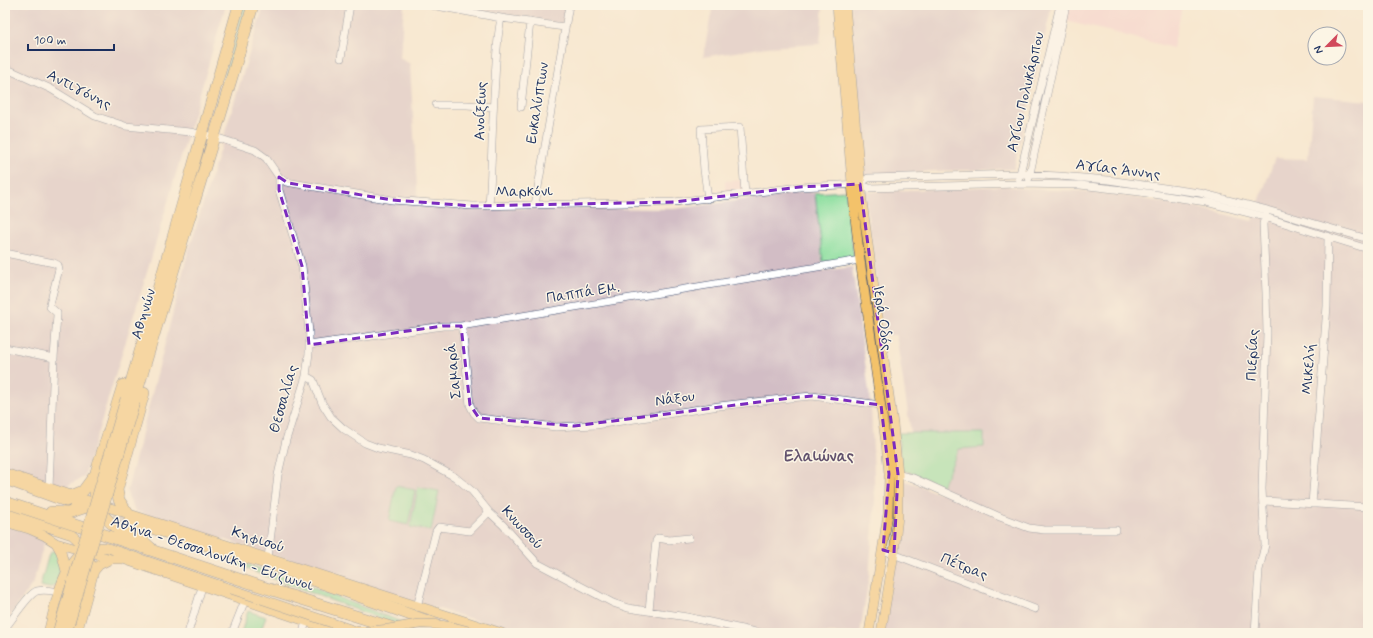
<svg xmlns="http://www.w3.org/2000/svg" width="1373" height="638" font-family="Mynerve,sans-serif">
  <rect width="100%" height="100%" fill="#fcf5e5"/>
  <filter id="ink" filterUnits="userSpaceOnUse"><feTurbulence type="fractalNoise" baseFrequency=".025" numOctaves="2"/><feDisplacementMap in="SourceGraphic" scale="8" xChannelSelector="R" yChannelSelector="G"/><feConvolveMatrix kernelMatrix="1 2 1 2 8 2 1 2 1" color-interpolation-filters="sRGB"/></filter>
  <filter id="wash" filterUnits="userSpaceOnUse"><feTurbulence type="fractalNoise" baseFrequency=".012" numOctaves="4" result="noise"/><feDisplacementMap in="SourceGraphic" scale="16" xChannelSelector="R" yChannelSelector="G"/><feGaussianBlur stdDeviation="0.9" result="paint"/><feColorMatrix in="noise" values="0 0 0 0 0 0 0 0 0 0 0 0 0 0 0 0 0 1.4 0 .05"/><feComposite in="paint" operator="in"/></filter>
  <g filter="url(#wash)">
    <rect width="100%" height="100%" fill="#f8e8d0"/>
    <path fill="#f7cfd0" d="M1069 5H1177L1182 6 1173 48 1120 34 1065 21Z
      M743 180 744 192 725 194V181Z"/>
    <path fill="#d2bdc5" d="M5 5H226L148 269 84 477 62 488 5 468Z
      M264 5H404L400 58 410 64 418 205 490 210 532 208 674 209 805 192 815 193 823 271 852 267 871 406 875 499 869 577 860 633H519L419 603 343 577 344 574 280 557 135 511 128 496 127 491 162 355 187 256Z
      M451 5H566L562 24Z
      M713 5H823L820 44 767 47 703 57Z
      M851 5H1052L1014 169 929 171 910 174 863 177Z
      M1313 96 1368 101V633H884L902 480 915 484 939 494 959 449 984 447 983 433H911L896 335H884L865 192 1005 186 1031 189 1079 191 1109 194 1195 207 1252 221 1275 158 1308 159Z
      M5 525 42 537 45 540 33 583 5 623Z"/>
    <path fill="#8ddfa0" stroke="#54877f" d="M243 5H248L214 122H212Z
      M846 191 854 258 823 262 815 193Z
      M898 433H984V447L959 449 942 486 915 474 901 470Z
      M396 486 415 490 408 525 389 521Z
      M418 487 439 491 431 531 410 527Z
      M53 551H56C59 562 64 577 55 586L49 588 40 586 49 554Z
      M239 562 280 575 425 631 392 623 252 571 238 565Z
      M248 611 266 617 260 633H241Z"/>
  </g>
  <g filter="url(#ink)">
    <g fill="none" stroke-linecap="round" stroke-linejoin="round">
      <path stroke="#ccc3b9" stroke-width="11" stroke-dasharray="11 5.5" stroke-linecap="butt" d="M97 511 129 521"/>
      <g stroke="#3c4b6f" stroke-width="8">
        <path id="minor" d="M431 5 501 18 564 27
          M341 58 350 5
          M5 68 51 89 95 116 125 126 190 132 215 137 255 150 266 158 279 177 286 182 392 200 473 206 674 202 800 187 860 184 869 188 1018 184 1080 185 1140 192 1206 202 1265 217 1368 249
          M436 105H467L493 107
          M521 107 530 22
          M1019 178 1060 5
          M1029 178 1066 5
          M860 184 868 178 1020 174 1059 176 1108 180 1200 193 1267 210 1368 239
          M708 199 704 170 701 129 740 127 745 194
          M535 205 569 5
          M489 206C492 164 492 122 495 80 496 59 497 38 501 18
          M5 253 54 263 58 265 59 269 50 304V307L57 313V315L54 358 49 488
          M461 326 463 335 470 405 474 413 479 418 556 427 574 426 596 425 719 406 790 398 812 396 881 405
          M309 345 443 326H461L860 260
          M5 348 54 358
          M306 376 313 380 322 403 331 417 344 429 365 443 378 448 411 455 424 460 455 477 472 491 489 512 503 525 537 563 613 603 628 608 687 617 760 633
          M895 474 913 478 1000 517 1029 528 1044 530H1116
          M1263 501 1368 507
          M1312 504 1327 306 1328 236
          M883 550 1035 609
          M268 558 278 475 286 440 306 376 309 353V332L302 266 279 190V177
          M417 607 436 531 439 527 470 531 489 512
          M649 610 656 541 658 538 669 540 689 538
          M5 628C12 620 29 593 37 591 45 589 52 591 59 592
          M188 633 202 587
          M232 633 245 600
          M303 633 306 621
          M1255 633 1259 570 1265 545 1262 489 1267 333 1266 293 1263 224 1266 213"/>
      </g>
      <g stroke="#3c4b6f" stroke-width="10">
        <path id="major" d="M837 5 855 218 860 260 886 443 889 474 888 514 869 633
          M845 5 862 201 893 424 898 474V516L894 553 881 633
          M5 473 98 504 502 633
          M5 513 72 535C84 545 91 560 93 575
          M5 522 29 529 45 536 56 543 111 559H123L341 633
          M56 543 61 552 66 571
          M48 633C56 603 64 539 108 548L231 589
          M77 633 94 571 99 565 111 559"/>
      </g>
      <g stroke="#3c4b6f" stroke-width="12">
        <path id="highway" d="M123 385 96 472C91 493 98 515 116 527 123 531 130 532 136 536 142 539 146 544 151 548
          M126 399C165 268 201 136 239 5
          M134 402C173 269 215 138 253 5
          M5 479 66 501
          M5 502 266 588 410 633
          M51 512 68 513 102 502
          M71 512 74 510 76 504 73 495 83 491 94 476
          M127 512 119 500 117 490 144 393
          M129 521 265 563 336 588 436 624"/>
      </g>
      <use href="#minor" stroke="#fff" stroke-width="7"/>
      <use href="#major" stroke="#f3c26a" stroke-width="9"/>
      <use href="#highway" stroke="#f3c26a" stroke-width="11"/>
      <g stroke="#3c4b6f" stroke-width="10" stroke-linecap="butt">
        <path id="major-bridge" d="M231 589 356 631C378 633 399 626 420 624 439 623 457 628 475 633"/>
      </g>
      <g stroke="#3c4b6f" stroke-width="12" stroke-linecap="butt">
        <path id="highway-bridge" d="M58 633 126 399
          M66 633 134 402"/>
      </g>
      <use href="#major-bridge" stroke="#f3c26a" stroke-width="9"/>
      <use href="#highway-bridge" stroke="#f3c26a" stroke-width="11"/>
    </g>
  </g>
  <path d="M0 0H1373V638H0ZM279 177 288 183 392 200 473 206 674 202 800 187 860 184 898 474 894 553 883 550 889 474 881 405 812 396 790 398 574 426 479 418 470 405 461 326H443L309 345 302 266 279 190Z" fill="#f8e8d0" fill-opacity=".55" fill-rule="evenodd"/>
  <path fill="none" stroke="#7b2cbf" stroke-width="3" stroke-dasharray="8 5" stroke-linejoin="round" d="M279 177 288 183 392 200 473 206 674 202 800 187 860 184 898 474 894 553 883 550 889 474 881 405 812 396 790 398 574 426 479 418 470 405 461 326H443L309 345 302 266 279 190Z"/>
  <g text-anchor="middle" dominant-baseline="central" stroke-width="3" stroke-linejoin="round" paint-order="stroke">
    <g font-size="15" fill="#1b2f5e" stroke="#fcf5e5">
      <text transform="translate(79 90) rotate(27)">Αντιγόνης</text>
      <text transform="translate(1026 92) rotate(-77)">Αγίου Πολυκάρπου</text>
      <text transform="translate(538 103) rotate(-81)">Ευκαλύπτων</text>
      <text transform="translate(481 111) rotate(-88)">Ανοίξεως</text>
      <text transform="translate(1118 170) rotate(7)">Αγίας Άννης</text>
      <text transform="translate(524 192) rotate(-1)">Μαρκόνι</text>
      <text transform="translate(583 293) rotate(-9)">Παππά Εμ.</text>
      <text transform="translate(144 314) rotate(-73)">Αθηνών</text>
      <text transform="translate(882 318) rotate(82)">Ιερά Οδός</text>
      <text transform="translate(1253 355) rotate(-88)">Πιερίας</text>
      <text transform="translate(1309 369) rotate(-86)">Μικελή</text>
      <text transform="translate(454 371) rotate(-96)">Σαμαρά</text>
      <text transform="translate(284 399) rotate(-74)">Θεσσαλίας</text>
      <text transform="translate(675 399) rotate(-8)">Νάξου</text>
      <text transform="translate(522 528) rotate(47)">Κνωσσού</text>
      <text transform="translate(258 540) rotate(18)">Κηφισού</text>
      <text transform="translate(212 554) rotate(18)">Αθήνα - Θεσσαλονίκη - Εύζωνοι</text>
      <text transform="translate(964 567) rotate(22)">Πέτρας</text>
    </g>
    <g font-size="16" font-weight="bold" fill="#62526e" stroke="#fcf5e5">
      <text x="819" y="456">Ελαιώνας</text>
    </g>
  </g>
  <rect width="1373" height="638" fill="none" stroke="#fcf5e5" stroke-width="20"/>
  <g transform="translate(1327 46) rotate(246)"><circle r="19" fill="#fcf5e5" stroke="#a2a6af"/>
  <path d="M0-3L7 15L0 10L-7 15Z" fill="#d1495b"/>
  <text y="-6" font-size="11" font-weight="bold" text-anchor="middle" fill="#1b2f5e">N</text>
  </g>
  <path d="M28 44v6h86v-6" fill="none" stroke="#1b2f5e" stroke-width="2"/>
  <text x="34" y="44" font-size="12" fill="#1b2f5e" stroke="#fcf5e5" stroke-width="3" paint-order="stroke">100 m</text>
</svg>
